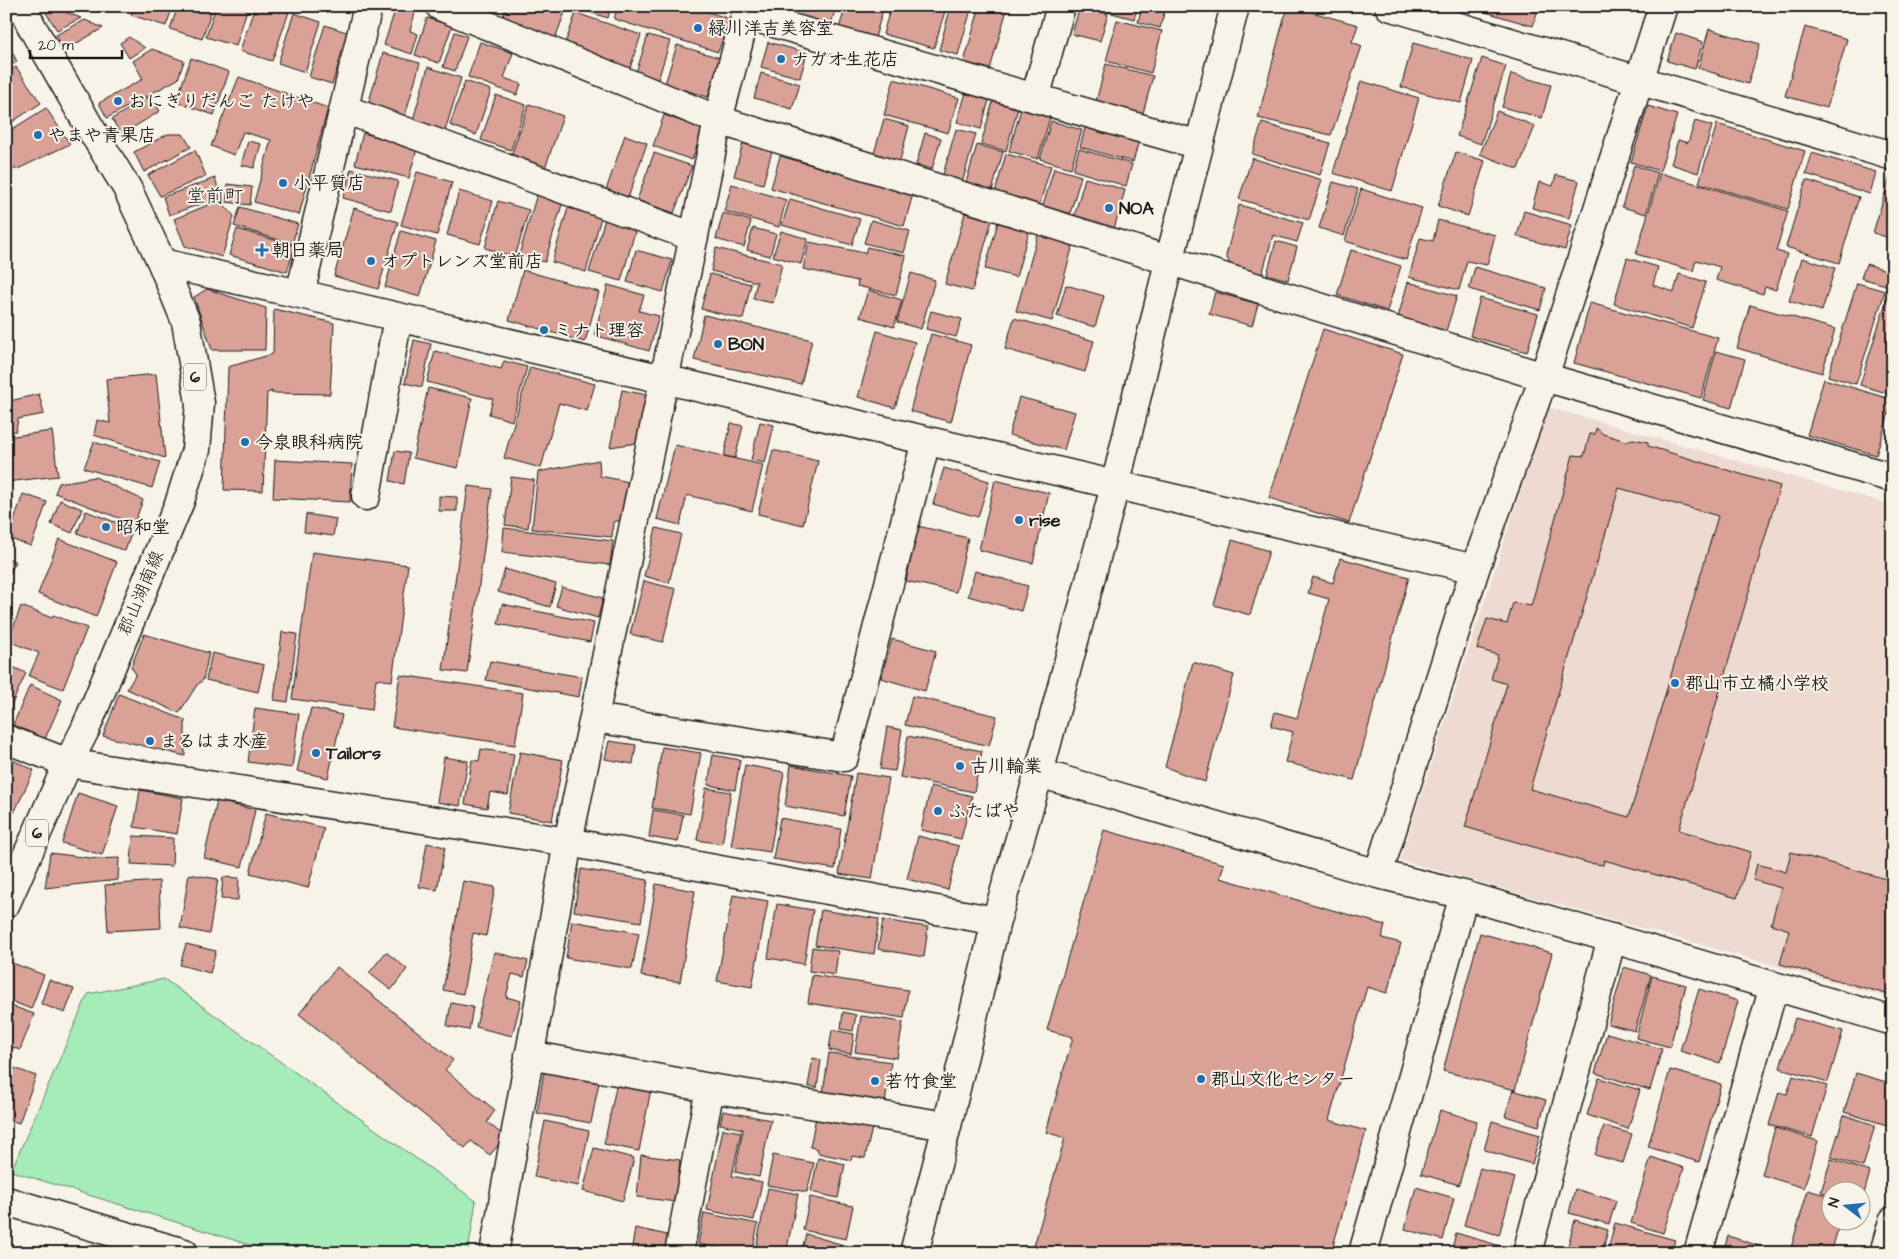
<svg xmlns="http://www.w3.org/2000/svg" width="1899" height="1259" font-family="'Architects Daughter','Klee One',sans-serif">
  <rect width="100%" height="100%" fill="#f7f3e8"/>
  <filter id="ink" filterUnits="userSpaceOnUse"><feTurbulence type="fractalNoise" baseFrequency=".02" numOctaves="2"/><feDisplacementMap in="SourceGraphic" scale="10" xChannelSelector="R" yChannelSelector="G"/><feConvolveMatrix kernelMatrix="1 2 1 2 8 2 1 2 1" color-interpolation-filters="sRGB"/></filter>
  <g filter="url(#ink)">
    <path fill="#eedad0" d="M1548 407 1893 505V999L1400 860Z"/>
    <path fill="#a6ecb9" stroke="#61846a" d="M164 979 476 1201 468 1253H276L11 1171 88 994Z"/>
    <path fill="#daa197" stroke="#1c1c1c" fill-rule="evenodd" d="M46 6H50L81 18 57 30 43 8Z
      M134 6H173L166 26 131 15Z
      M178 6H213L202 39 170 29Z
      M216 6H248L236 46 206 37Z
      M255 6H271L289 12 272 61 240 51Z
      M507 6H549L565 12 554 41 501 21Z
      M569 6H611L608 18Z
      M618 6H689L730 19 718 52 614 19Z
      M778 6H836L830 28 777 12Z
      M846 6H884L874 41 838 31Z
      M891 6H928L945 11 934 48 883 34Z
      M951 6H972L958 55 939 50Z
      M980 6H1008L990 69 964 62Z
      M1080 6 1108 14 1100 41 1072 34Z
      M1105 6H1138L1134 19 1104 11Z
      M1142 6H1166L1160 28 1138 22Z
      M1290 6 1358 25 1352 42 1362 46 1331 135 1258 118 1284 18Z
      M1465 6H1539L1533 26Z
      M396 7 415 13 410 31 418 34 412 54 384 45Z
      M294 13 321 22 305 72 278 63Z
      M576 13 641 35 629 71 563 49Z
      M427 18 452 26 439 63 415 55Z
      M85 20 103 28 65 50 56 35Z
      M1117 20 1162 31 1151 73 1106 61Z
      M325 25 349 33 332 84 309 77Z
      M1805 27 1847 39 1827 108 1785 96Z
      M1709 29 1760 44 1748 84 1698 68Z
      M455 32 467 36 455 71 443 67Z
      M1676 33 1703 42 1695 69 1667 61Z
      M648 35 670 41 657 83 635 76Z
      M129 37 145 48 129 58 120 43Z
      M6 38 17 62 6 67Z
      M480 42 513 53 504 78 521 84 517 95 468 77Z
      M768 42 807 53 800 78 761 67Z
      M1413 43 1473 60 1461 103 1401 87Z
      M677 45 720 58 708 97 665 84Z
      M152 49 184 61 178 79 107 118 99 103 143 79 133 61Z
      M383 53 420 63 405 116 368 105Z
      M191 58 229 72 214 115 176 102Z
      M1482 58 1506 66 1481 144 1457 136Z
      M1893 62V87L1886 85Z
      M1106 64 1153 76 1142 117 1095 105Z
      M16 67 41 103 6 126V74Z
      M428 67 461 78 445 131 413 120Z
      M761 73 800 84 792 109 754 98Z
      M1511 74 1551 85 1542 118 1502 107Z
      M239 77 328 108 299 215 254 202 271 140 243 132 234 155 211 146Z
      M894 79 959 98 948 133 884 115Z
      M465 81 491 90 476 135 450 125Z
      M1361 81 1419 98 1392 191 1333 173Z
      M966 93 989 100 981 129 957 122Z
      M496 95 526 105 511 150 481 140Z
      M150 96 160 111 121 135 112 119Z
      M993 101 1018 108 1006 151 981 144Z
      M529 104 563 116 544 171 510 159Z
      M1648 106 1677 115 1660 171 1631 162Z
      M46 108 70 144 20 168 6 171V133Z
      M1021 109 1050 117 1038 159 1009 151Z
      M1497 111 1535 126 1518 169 1480 154Z
      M664 115 703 129 692 160 653 146Z
      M884 119 909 126 899 164 873 157Z
      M1051 121 1082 130 1071 168 1040 159Z
      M1695 121 1712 126 1698 173 1671 164 1678 140 1688 143Z
      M1262 123 1330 143 1320 175 1252 154Z
      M1717 124 1805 151 1788 209 1699 183Z
      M1086 125 1139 140 1133 162 1080 147Z
      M956 129 976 134 962 183 942 178Z
      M363 133 417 148 409 178 355 164Z
      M925 133 941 138 932 169 916 165Z
      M168 134H183L191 147 144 172 134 152Z
      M625 135 647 143 627 201 605 193Z
      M248 141 261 144 254 168 241 165Z
      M743 143 772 151 763 184 734 176Z
      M977 145 1003 152 991 194 965 186Z
      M1079 149 1132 164 1126 186 1073 170Z
      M195 150 206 176 160 196 148 175Z
      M1456 152 1485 161 1468 216 1438 206Z
      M654 153 692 166 674 213 637 200Z
      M1812 153 1876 172 1870 194 1806 174Z
      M1006 154 1051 166 1038 209 994 196Z
      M780 156 913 194 904 226 771 188Z
      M1252 158 1322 180 1309 220 1239 199Z
      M1634 165 1658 173 1646 214 1622 207Z
      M1054 168 1081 176 1070 214 1043 206Z
      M351 169 398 181 391 211 343 198Z
      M417 172 452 182 437 235 401 225Z
      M1660 173 1788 211 1776 251 1787 254 1776 290 1765 287 1763 294 1716 280 1720 267 1696 260 1693 271 1636 254Z
      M1556 175 1579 181 1569 218 1532 208 1539 182 1553 186Z
      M1890 176 1893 177V239L1873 233Z
      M215 178 221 197 169 215 163 197Z
      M1085 178 1125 190 1114 229 1074 217Z
      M1806 180 1859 197 1839 263 1786 247Z
      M1333 182 1358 189 1344 236 1319 228Z
      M228 184 252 187 250 205 226 202Z
      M732 184 786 200 779 227 724 211Z
      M1361 189 1422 208 1406 260 1345 241Z
      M459 191 493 201 480 244 447 235Z
      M537 194 563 201 545 262 519 255Z
      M790 199 860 219 852 245 782 225Z
      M220 200 234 216 222 257 185 246 174 219Z
      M498 201 529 210 515 257 485 248Z
      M1239 205 1303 223 1297 242 1273 235 1262 275 1231 266 1226 256Z
      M240 207 298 224 292 244 234 226Z
      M354 208 398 222 378 289 334 276Z
      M568 208 601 217 586 272 552 262Z
      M1524 211 1572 225 1565 250 1517 236Z
      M723 213 751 221 744 247 716 239Z
      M965 213 992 220 972 291 945 284Z
      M605 219 636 228 621 281 589 272Z
      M871 220 910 231 904 253 864 243Z
      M1438 220 1495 235 1487 265 1467 261 1459 290 1409 277 1420 238 1433 241Z
      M998 222 1029 231 1016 277 985 269Z
      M753 228 776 234 770 256 747 250Z
      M237 229 295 246 287 272 229 255Z
      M401 231 436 241 420 297 385 287Z
      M781 231 808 239 801 264 773 256Z
      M1038 235 1073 245 1052 321 1016 311Z
      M1276 241 1297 247 1288 280 1267 274Z
      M809 242 865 253 867 247 906 256 896 295 857 286 858 281 803 269Z
      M716 248 782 264 773 303 753 299 757 282 711 271Z
      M636 250 672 260 663 292 627 282Z
      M1351 250 1401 266 1387 311 1337 295Z
      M1627 258 1658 267 1653 285 1674 292 1679 274 1706 282 1692 328 1614 304Z
      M1802 258 1835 268 1822 311 1789 301Z
      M1866 264 1893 272V287L1861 278Z
      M1475 267 1546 288 1540 310 1469 289Z
      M523 270 599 292 585 342 509 320Z
      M911 273 935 280 921 329 897 322Z
      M710 274 751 284 743 319 701 309Z
      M1408 282 1457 296 1446 331 1398 317Z
      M1857 283 1885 291 1856 384 1828 376Z
      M608 285 644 295 639 311 659 316 649 351 594 335Z
      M1066 285 1104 296 1095 327 1057 316Z
      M207 289 266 308 265 350H212L194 297Z
      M868 290 902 300 894 327 860 317Z
      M1215 292 1258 304 1252 326 1209 314Z
      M1889 292 1893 294V395L1860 385Z
      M1480 298 1538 314 1527 352 1470 336Z
      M1590 303 1718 338 1701 398 1574 363Z
      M1750 305 1835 329 1822 373 1737 348Z
      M274 309 334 323 330 394 271 393 272 391 267 393 263 491 224 490 228 367 273 354Z
      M931 311 962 319 956 337 926 329Z
      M704 315 812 340 801 384 694 360Z
      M1014 318 1094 341 1085 372 1005 349Z
      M1323 329 1403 354 1349 523 1269 498Z
      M877 331 915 342 895 408 858 397Z
      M931 334 971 345 951 422 910 411Z
      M414 340 431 344 422 387 405 383Z
      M435 351 501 369 504 361 527 367 512 421 489 414 493 399 427 382Z
      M1716 351 1745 359 1731 408 1703 400Z
      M530 367 595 384 587 411 559 403 541 468 504 458Z
      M156 374 165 458 94 435 97 420 110 423 106 379Z
      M1824 379 1893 400 1876 455 1807 435Z
      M6 382H11L10 398H6Z
      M428 388 472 398 458 468 413 458Z
      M622 390 647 395 637 443 610 447Z
      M39 394 44 414 18 419 16 431 6 432V402Z
      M1019 397 1075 412 1064 450 1009 435Z
      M760 422 774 425 765 463 751 460Z
      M731 423 743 426 735 458 724 456Z
      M1596 428 1603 434 1626 441 1633 439 1648 442V446L1780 486 1679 830 1751 852 1737 898 1604 860 1603 865 1588 863 1465 827 1507 684 1491 679 1498 655 1477 649 1487 619 1507 624 1513 603 1531 606 1573 455 1584 456 1590 434H1595ZM1619 488 1718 516 1629 817 1530 789Z
      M52 431 58 476 6 482V437Z
      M94 442 160 462 152 488 84 468Z
      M675 445 763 465 752 511 687 495 680 525 657 519Z
      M773 450 818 461 803 525 758 514Z
      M395 451 409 453 404 484 390 481Z
      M275 460 352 464 350 502 273 498Z
      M599 460 600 476 629 482 622 520 613 522 612 537 532 529 538 472Z
      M944 468 989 481 978 517 933 504Z
      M95 477 143 500 134 524 55 493 59 483Z
      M511 477 534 480 528 528 505 525Z
      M995 480 1049 493 1033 563 979 550Z
      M468 486 492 489 467 673 443 670Z
      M23 494 47 502 31 546 8 538Z
      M439 496 457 497V511H439Z
      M60 500 82 509 72 533 51 524Z
      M86 511 133 529 125 551 77 533Z
      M306 514 336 519 333 536 304 532Z
      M918 526 968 538 956 592 906 581Z
      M504 528 613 541 610 565 502 552Z
      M656 528 681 534 669 583 644 576Z
      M59 539 117 562 96 617 38 594Z
      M1232 540 1269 551 1250 615 1214 605Z
      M312 552 408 565 392 681 376 679 372 710 292 699Z
      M6 557 16 562 6 580Z
      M1340 558 1409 577 1354 780 1285 762 1293 732 1271 726 1275 712 1297 718 1329 599 1308 593 1313 577 1333 583Z
      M505 569 556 584 550 607 498 592Z
      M975 571 1028 586 1021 611 968 596Z
      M644 581 676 589 663 642 630 634Z
      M562 587 603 598 598 618 556 606Z
      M502 604 594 623 590 642 498 624Z
      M21 606 52 618 53 615 87 628 63 689 29 676 39 653 8 641Z
      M282 632 297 634 288 702 274 700Z
      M144 634 209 653 203 680 197 685 179 713 127 689 136 674 131 667Z
      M892 639 936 651 925 691 881 678Z
      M212 653 264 665 258 692 206 680Z
      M490 661 582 677 579 697 486 680Z
      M1193 662 1234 675 1205 782 1165 767Z
      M6 664 26 673 6 717Z
      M400 675 523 693 515 745 392 727Z
      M30 685 62 700 45 739 13 725Z
      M119 694 185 720V756L103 736Z
      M912 696 997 716 989 746 905 725Z
      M255 708 299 714 292 768 248 762Z
      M311 708 342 715 328 778 297 771Z
      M887 727 902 730 895 771 880 769Z
      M908 736 982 751 974 792 900 777Z
      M609 741 636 745 633 764 605 759Z
      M662 747 701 753 690 814 652 808Z
      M481 749 514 754 508 795 490 792 487 808 465 804 472 760 479 761Z
      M520 752 563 760 552 821 508 813Z
      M713 755 740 760 735 790 708 785Z
      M6 757 34 770 14 813 6 809Z
      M444 757 468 761 460 806 437 802Z
      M745 765 784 772 770 852 731 846Z
      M791 765 851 776 844 816 785 806Z
      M856 773 889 778 872 879 839 874Z
      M931 786 972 796 961 839 921 830Z
      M706 788 731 792 722 844 697 840Z
      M140 790 183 798 177 834 134 827Z
      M78 793 118 806 102 855 62 843Z
      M217 801 255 810 242 867 204 858Z
      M653 810 683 815 678 842 649 837Z
      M266 813 324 828 308 888 250 873Z
      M780 818 841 829 835 869 773 859Z
      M1104 830 1224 864 1220 878 1385 925 1382 938 1401 943 1387 993 1367 987 1329 1120 1366 1131 1331 1253H1032L1065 1138 1046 1132 1073 1037 1047 1030Z
      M133 836 173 838 172 866 131 864Z
      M918 836 959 846 948 890 907 879Z
      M427 843 445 847 437 890 419 887Z
      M1791 852 1893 881V996L1780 964 1789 930 1771 924 1781 888 1753 880 1757 864 1786 872Z
      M50 853 98 859 119 858 118 880 45 888Z
      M581 869 648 880 641 922 574 911Z
      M189 874 218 879 209 934 180 928Z
      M223 877 239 878 238 900 221 899Z
      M159 881 161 928 108 931 105 885Z
      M463 881 495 887 486 936 473 933 463 994 443 990Z
      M656 884 695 891 680 982 641 976Z
      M733 895 768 901 752 987 717 981Z
      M777 904 813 910 804 964 768 958Z
      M821 910 879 919 874 954 815 945Z
      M883 920 928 927 924 957 878 949Z
      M572 921 639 933 632 969 566 958Z
      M1480 933 1552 953 1515 1090 1443 1071Z
      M186 944 216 951 210 973 180 965Z
      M812 947 838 951 835 975 809 971Z
      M386 952 407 969 391 990 369 973Z
      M494 952 528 961 524 977 512 974 506 997 521 1001 512 1036 476 1027Z
      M7 961 44 975 31 1009 6 999Z
      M337 967 453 1060 445 1070 495 1110 487 1122 505 1137 490 1155 471 1141 465 1148 299 1014Z
      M1624 967 1651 975 1635 1031 1608 1024Z
      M812 975 908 990 904 1018 808 1003Z
      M1652 976 1686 985 1670 1047 1636 1038Z
      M49 980 74 989 65 1013 41 1004Z
      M1699 989 1738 1001 1720 1063 1680 1051Z
      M451 1003 473 1007 469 1030 447 1026Z
      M6 1004 34 1014 20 1050 6 1045Z
      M843 1012 856 1015 853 1031 841 1029Z
      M861 1016 903 1022 897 1058 855 1052Z
      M1795 1018 1843 1031 1828 1082 1780 1068Z
      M832 1030 854 1034 851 1054 829 1050Z
      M1607 1033 1662 1049 1650 1090 1595 1073Z
      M829 1053 891 1062 885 1103 823 1093Z
      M813 1058 821 1060 817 1088 808 1086Z
      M6 1065 36 1076 19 1123 6 1119Z
      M1670 1070 1721 1084 1699 1162 1648 1147Z
      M544 1072 599 1082 591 1123 537 1113Z
      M1856 1073 1893 1084V1118L1890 1126 1844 1112Z
      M1793 1076 1827 1086 1812 1137 1769 1125 1779 1092 1787 1094Z
      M1599 1078 1640 1090 1628 1129 1587 1115Z
      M617 1082 651 1089 639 1151 604 1144Z
      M1513 1090 1546 1100 1539 1126 1505 1116Z
      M1440 1110 1477 1121 1459 1185 1421 1174Z
      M723 1111 771 1120 759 1177 735 1172 743 1129 720 1124Z
      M1844 1115 1875 1125 1863 1167 1831 1157Z
      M816 1117 872 1128 865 1158 852 1156 851 1160 818 1153V1149L810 1147Z
      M545 1121 589 1131 578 1186 534 1177Z
      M1492 1121 1540 1135 1532 1164 1484 1150Z
      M1604 1126 1632 1134 1623 1163 1595 1155Z
      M1775 1128 1818 1141 1804 1188 1762 1175Z
      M723 1129 741 1132 732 1176 762 1182 754 1220 707 1210Z
      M594 1148 634 1158 623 1201 583 1191Z
      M641 1155 680 1160 676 1202 637 1197Z
      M773 1155 814 1163 807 1192 767 1185Z
      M1651 1157 1684 1168 1663 1233 1631 1223Z
      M818 1158 845 1164 838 1198 811 1192Z
      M1831 1159 1870 1172 1862 1201V1192H1832V1196L1821 1192Z
      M1480 1168 1515 1178 1499 1235 1464 1225Z
      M1416 1187 1454 1198 1443 1240 1405 1229Z
      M768 1188 798 1194 786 1253H755Z
      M1575 1189 1616 1201 1609 1224 1569 1213Z
      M1808 1190 1832 1197V1222H1840L1831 1253H1797L1790 1251Z
      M810 1197 853 1206 846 1239 803 1230Z
      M704 1213 758 1224 752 1253H742L698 1244Z
      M1575 1220 1608 1230 1602 1253H1566Z
      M1615 1223 1675 1240 1671 1253H1607Z
      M635 1228 672 1236 669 1253H631Z
      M1456 1233 1504 1247 1503 1253H1451Z
      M806 1234 847 1246 845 1253H801Z
      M1728 1236 1772 1250 1771 1253H1723Z"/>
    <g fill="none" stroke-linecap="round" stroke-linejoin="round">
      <g stroke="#1c1c1c" stroke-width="31">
        <path id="minor" d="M440 6 718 120 1544 377 1893 478
          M1389 6 1893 156
          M746 15 1199 145
          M1035 98 1061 6
          M344 109 694 237
          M162 263 300 294 1475 569
          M300 294 368 6
          M366 496 398 317
          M594 718 844 757 926 441
          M6 739 68 763 568 842 996 921
          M1039 773 1378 874 1464 895 1893 1021
          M1378 874 1475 569 1544 377 1663 6
          M529 1055 710 1088 947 1126
          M6 1201 184 1253
          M494 1253 568 842 718 120 748 6
          M679 1253 710 1088
          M914 1253 947 1126 996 921 1039 773 1115 486 1169 262 1235 6
          M1363 1253 1464 895
          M1527 1253 1612 938
          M1698 1253 1774 986
          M1884 1253 1893 1221"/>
      </g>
      <g stroke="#1c1c1c" stroke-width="31">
        <path id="major" d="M6 903 68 763 85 730 180 501 196 450 200 403 186 322 162 263 127 188 89 126 32 27 22 6"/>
      </g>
      <use href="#minor" stroke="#f7f3e8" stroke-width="28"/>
      <use href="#major" stroke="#f7f3e8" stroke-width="28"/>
    </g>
  </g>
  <g fill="#1f6fb2" stroke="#f7f3e8" stroke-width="2">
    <circle cx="698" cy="28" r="5"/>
    <circle cx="781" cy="59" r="5"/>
    <circle cx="118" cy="101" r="5"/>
    <circle cx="38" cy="135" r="5"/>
    <circle cx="283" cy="183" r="5"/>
    <circle cx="1109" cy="208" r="5"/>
    <path d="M259.5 242.5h5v5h5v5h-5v5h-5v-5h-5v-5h5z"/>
    <circle cx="371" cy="261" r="5"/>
    <circle cx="544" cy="330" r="5"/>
    <circle cx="718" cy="344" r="5"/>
    <circle cx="245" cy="442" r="5"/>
    <circle cx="1019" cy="520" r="5"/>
    <circle cx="106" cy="527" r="5"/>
    <circle cx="1675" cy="683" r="5"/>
    <circle cx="150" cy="741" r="5"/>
    <circle cx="316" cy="753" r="5"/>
    <circle cx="960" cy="766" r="5"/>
    <circle cx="938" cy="811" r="5"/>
    <circle cx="1201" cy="1079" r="5"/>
    <circle cx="875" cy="1081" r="5"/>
  </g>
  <g text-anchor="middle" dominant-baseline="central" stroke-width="4" stroke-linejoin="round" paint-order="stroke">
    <g fill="#f7f3e8" stroke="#5e5c59" stroke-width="1">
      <rect x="184" y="363.5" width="22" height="27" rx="4"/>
      <rect x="26" y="819.5" width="22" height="27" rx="4"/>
    </g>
    <g font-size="16" font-weight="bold" fill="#1c1c1c">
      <text x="195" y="377">6</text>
      <text x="37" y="833">6</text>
    </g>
    <g font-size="18" font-weight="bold" fill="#1c1c1c" stroke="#f7f3e8" text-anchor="start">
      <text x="708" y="28">緑川洋吉美容室</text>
      <text x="791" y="59">ナガオ生花店</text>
      <text x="128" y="101">おにぎりだんご たけや</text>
      <text x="48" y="135">やまや青果店</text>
      <text x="293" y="183">小平質店</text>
      <text x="1119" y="208">NOA</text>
      <text x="272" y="250">朝日薬局</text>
      <text x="381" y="261">オプトレンズ堂前店</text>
      <text x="554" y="330">ミナト理容</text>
      <text x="728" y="344">BON</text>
      <text x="255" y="442">今泉眼科病院</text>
      <text x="1029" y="520">rise</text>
      <text x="116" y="527">昭和堂</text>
      <text x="1685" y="683">郡山市立橘小学校</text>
      <text x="160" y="741">まるはま水産</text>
      <text x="326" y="753">Tailors</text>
      <text x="970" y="766">古川輪業</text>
      <text x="948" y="811">ふたばや</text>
      <text x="1211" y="1079">郡山文化センター</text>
      <text x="885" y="1081">若竹食堂</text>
    </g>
    <g font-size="18" fill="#1c1c1c" stroke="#f7f3e8">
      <text transform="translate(141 593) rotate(-67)">郡山湖南線</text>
    </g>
    <g font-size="19" fill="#1c1c1c" stroke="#f7f3e8">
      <text x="215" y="196">堂前町</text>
    </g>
  </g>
  <rect width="1899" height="1259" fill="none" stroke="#f7f3e8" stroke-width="25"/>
  <rect x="12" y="12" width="1874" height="1234" fill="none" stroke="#1c1c1c" stroke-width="2" filter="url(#ink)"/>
  <g transform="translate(1846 1206) rotate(286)"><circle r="24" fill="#f7f3e8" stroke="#9f9d96"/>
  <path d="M0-4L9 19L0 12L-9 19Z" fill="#1f6fb2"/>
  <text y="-8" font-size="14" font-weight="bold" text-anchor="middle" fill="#1c1c1c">N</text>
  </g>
  <path d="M30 50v8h92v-8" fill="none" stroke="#1c1c1c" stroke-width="2.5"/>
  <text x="38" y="50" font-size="15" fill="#1c1c1c" stroke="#f7f3e8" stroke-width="4" paint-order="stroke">20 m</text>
</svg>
